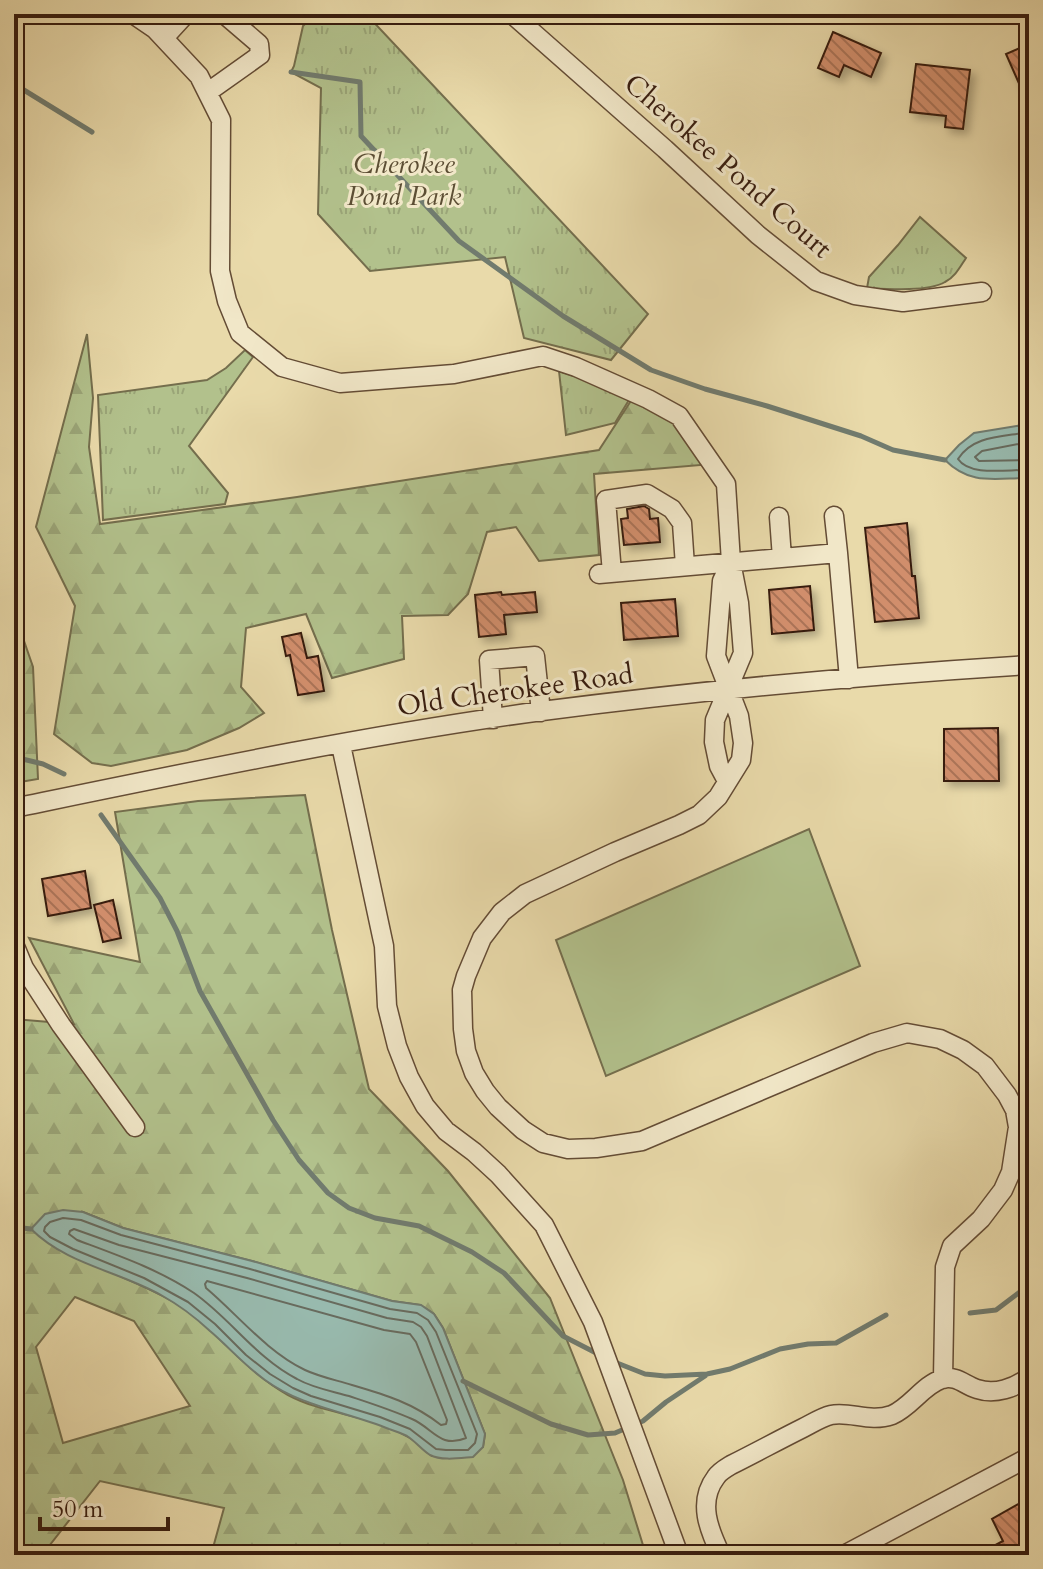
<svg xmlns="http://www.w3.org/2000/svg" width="1043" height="1569" font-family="Cardo,serif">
  <defs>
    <pattern id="forest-firs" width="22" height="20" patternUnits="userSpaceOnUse" patternTransform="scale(2)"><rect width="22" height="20" fill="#b2c18c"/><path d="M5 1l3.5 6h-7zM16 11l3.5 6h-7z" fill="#9aa578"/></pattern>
    <pattern id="park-tufts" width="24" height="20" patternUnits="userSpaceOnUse" patternTransform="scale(2)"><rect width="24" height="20" fill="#b2c18c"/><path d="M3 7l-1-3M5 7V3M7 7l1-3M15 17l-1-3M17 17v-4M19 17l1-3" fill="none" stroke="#9aa578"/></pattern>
    <pattern id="building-back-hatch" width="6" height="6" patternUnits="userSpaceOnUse" patternTransform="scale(2)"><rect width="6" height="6" fill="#d18e6c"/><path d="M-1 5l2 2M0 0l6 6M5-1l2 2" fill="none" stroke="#aa7357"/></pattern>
    <filter id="shadow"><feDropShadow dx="5" dy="5" stdDeviation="4" flood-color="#0004"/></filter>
  </defs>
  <rect width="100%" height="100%" fill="#e9daaa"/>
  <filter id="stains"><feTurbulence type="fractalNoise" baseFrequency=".0025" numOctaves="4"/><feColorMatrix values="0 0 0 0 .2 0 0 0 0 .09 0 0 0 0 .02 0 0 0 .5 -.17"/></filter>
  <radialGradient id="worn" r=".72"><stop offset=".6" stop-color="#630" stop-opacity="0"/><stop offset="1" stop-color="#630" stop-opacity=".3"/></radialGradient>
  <path fill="url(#forest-firs)" stroke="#746e4d" stroke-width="2" fill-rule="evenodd" d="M87 334 93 398 89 447 100 524 297 497 599 450 636 393 679 416 713 464 594 474 599 555 539 561 516 527 487 532 468 594 448 615 402 616 404 659 332 678 306 614 246 628 241 687 264 713 239 728 187 750 111 766 92 763 54 734 75 606 36 527Z
    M14 612 33 667 38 779 14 783Z
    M305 795 332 930 369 1089 448 1171 550 1298 623 1480 646 1555H211L224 1508 100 1481 42 1555H14V1019L74 1024 29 938 140 962 115 812 198 801ZM83 1212 123 1228 252 1261 392 1301 420 1305 434 1314 443 1328 485 1434 483 1447 432 1456C424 1450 417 1442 408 1437 373 1415 325 1415 288 1395 248 1373 221 1336 185 1309 162 1293 134 1283 109 1271ZM75 1297 134 1321 190 1406 63 1443 36 1347Z"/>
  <path fill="url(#park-tufts)" stroke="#746e4d" stroke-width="2" d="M315 14H366L648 314 611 360 524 338 505 257 370 271 318 214 321 88 291 72 294 66 303 26Z
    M920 217 966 258C960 267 955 277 945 282 928 292 886 289 867 288L869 277 898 245Z
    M245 350 253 357 189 446 228 493 225 504 103 520 98 395 207 380 226 368Z
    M559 371 632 395 615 423 566 435Z"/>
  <path fill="#b2c18c" stroke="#746e4d" stroke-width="2" d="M809 829 860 966 606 1076 556 940Z"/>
  <path fill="#98baae" stroke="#717b6e" stroke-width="2" d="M1029 424V478C995 478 971 486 945 460L959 445 974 433Z
    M63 1210 83 1212 123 1228 252 1261 392 1301 421 1305 434 1314 443 1328 485 1434 483 1447 473 1457C460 1458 442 1461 430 1455 422 1450 415 1441 407 1436 401 1433 395 1431 389 1429 348 1412 302 1407 265 1380 245 1366 229 1347 210 1331 195 1317 179 1305 161 1295 118 1271 66 1264 31 1229L45 1214Z"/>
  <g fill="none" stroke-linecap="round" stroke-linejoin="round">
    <path stroke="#686b5e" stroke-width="2" d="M1029 432C1003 437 973 435 958 459 970 477 1009 469 1029 470
      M1029 442 982 451 975 457 979 461 1029 460
      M63 1218 81 1220 121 1235 250 1269 390 1309 417 1313 428 1320 436 1332 477 1434 475 1443 468 1450H446L436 1449 410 1429 380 1417 311 1396 293 1388 270 1374 246 1355 215 1324 188 1302 144 1278 73 1249 50 1237 44 1231 45 1227 50 1222Z
      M74 1229 119 1245 247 1278 387 1318 413 1322 421 1327 427 1336 466 1438C440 1449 433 1428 412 1419 392 1410 370 1403 349 1396 331 1391 313 1388 297 1379 256 1358 231 1319 194 1293 158 1269 117 1255 77 1240L69 1234 70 1231Z
      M207 1281 384 1330 410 1334 416 1342 447 1420 446 1424 441 1425C413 1403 386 1395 352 1385 336 1380 320 1377 305 1370 266 1351 238 1315 206 1288L205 1284Z"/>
    <path stroke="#717b6e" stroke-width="5" d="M291 72 360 82 361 136 459 241 563 316 651 370 705 389 767 406 861 436 893 450 945 460
      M14 74 19 87 92 132
      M14 757 43 764 64 774
      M101 815 160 898 177 931 200 991 273 1120 299 1160 328 1193 349 1208 375 1218 419 1226 472 1252 504 1273 563 1336 600 1355
      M14 1227 31 1229
      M970 1313 996 1310 1029 1285
      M612 1361 645 1374 665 1376 707 1374 730 1369 780 1349 808 1344 836 1343 886 1315
      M463 1381 551 1424 588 1435 615 1433 643 1421 666 1402 705 1376"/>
  </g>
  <path fill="url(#building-back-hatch)" stroke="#371c0e" stroke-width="2" filter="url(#shadow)" d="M833 32 881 53 871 77 844 65 839 77 818 68Z
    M1029 44V106L1006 54Z
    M916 64 970 70 963 129 945 127 946 116 910 112Z
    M644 506 649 509 650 519 658 518 660 542 624 545 621 519 628 518 627 509Z
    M907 523 912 576H915L919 618 875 622 865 528Z
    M810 586 814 630 772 634 769 590Z
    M501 592 502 595 535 592 537 612 504 615 506 634 479 637 475 595Z
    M675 599 678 636 624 640 621 603Z
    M301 633 307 658 318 656 324 691 298 695 290 655 286 656 282 637Z
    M998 728 999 781H944V729Z
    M85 871 91 908 48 916 42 879Z
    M113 900 121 938 103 942 94 905Z
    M1029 1498V1555H977L1003 1541 992 1519Z"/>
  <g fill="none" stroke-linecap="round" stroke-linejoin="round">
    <g stroke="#644c35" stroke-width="21">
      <path id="minor" d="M133 14 155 29 199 76 221 120 220 271 227 301 240 333 282 367 340 383 454 374 543 356 576 367 648 399 679 416 726 484 731 562 739 603 743 653 715 720 714 742 719 766 727 781
        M512 14 665 149 758 235 816 281 855 295 903 302 982 292
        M164 38 186 14
        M208 92 260 55 259 44 224 14
        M834 516 838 553
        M779 517 782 558
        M731 562 722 581 716 656 739 716 743 743 741 760 718 797 699 815 679 825 615 852 525 894 502 912 482 938 466 976 462 990 463 1029 466 1051 474 1073 485 1091 498 1107 523 1130 543 1143 568 1149 596 1148 642 1141 873 1043 907 1033 940 1039 963 1050 985 1066 1007 1095 1015 1110 1018 1127 1011 1172 1003 1190 981 1219 952 1246 945 1267 943 1379
        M612 573 606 500 647 494 672 509 682 523 685 566
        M599 574 838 553 849 679
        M493 719 489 660 535 656 541 712
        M341 745 384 946 387 1006 397 1046 409 1077 425 1106 446 1131 474 1152 498 1174 544 1225 593 1322 679 1555
        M14 808C189 772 365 735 542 711 704 690 867 675 1029 665
        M14 944 24 968 61 1025 135 1127
        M721 1555C709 1530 697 1502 716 1477 719 1472 726 1468 731 1465 755 1453 779 1440 803 1428 811 1424 822 1417 831 1415 851 1411 869 1423 892 1415 911 1407 923 1385 942 1379 957 1375 964 1385 977 1389 995 1395 1015 1388 1029 1377
        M844 1555 1029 1457"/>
    </g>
    <use href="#minor" stroke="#f1e7c8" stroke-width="18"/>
  </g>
  <g text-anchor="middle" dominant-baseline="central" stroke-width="6" stroke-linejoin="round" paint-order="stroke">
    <g font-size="28" font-style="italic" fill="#5c4e34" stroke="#f1e7c8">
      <text x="404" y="164">Cherokee<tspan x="404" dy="32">Pond Park</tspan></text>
    </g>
    <g font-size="28" fill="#371c0e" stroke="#f1e7c8">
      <text transform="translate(728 166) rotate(41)">Cherokee Pond Court</text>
      <text transform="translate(515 690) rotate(-8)">Old Cherokee Road</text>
    </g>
  </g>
  <rect width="1043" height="1569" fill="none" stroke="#e9daaa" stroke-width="48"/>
  <rect x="16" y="16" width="1011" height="1537" fill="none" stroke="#371c0e" stroke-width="4"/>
  <rect x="24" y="24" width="995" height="1521" fill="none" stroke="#371c0e" stroke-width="2"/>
  <path d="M40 1517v12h128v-12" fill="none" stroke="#371c0e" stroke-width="4"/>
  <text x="52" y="1517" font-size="24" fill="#371c0e" stroke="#f1e7c8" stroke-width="6" paint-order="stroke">50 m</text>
  <rect width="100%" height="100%" filter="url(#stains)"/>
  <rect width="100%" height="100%" fill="url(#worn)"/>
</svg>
